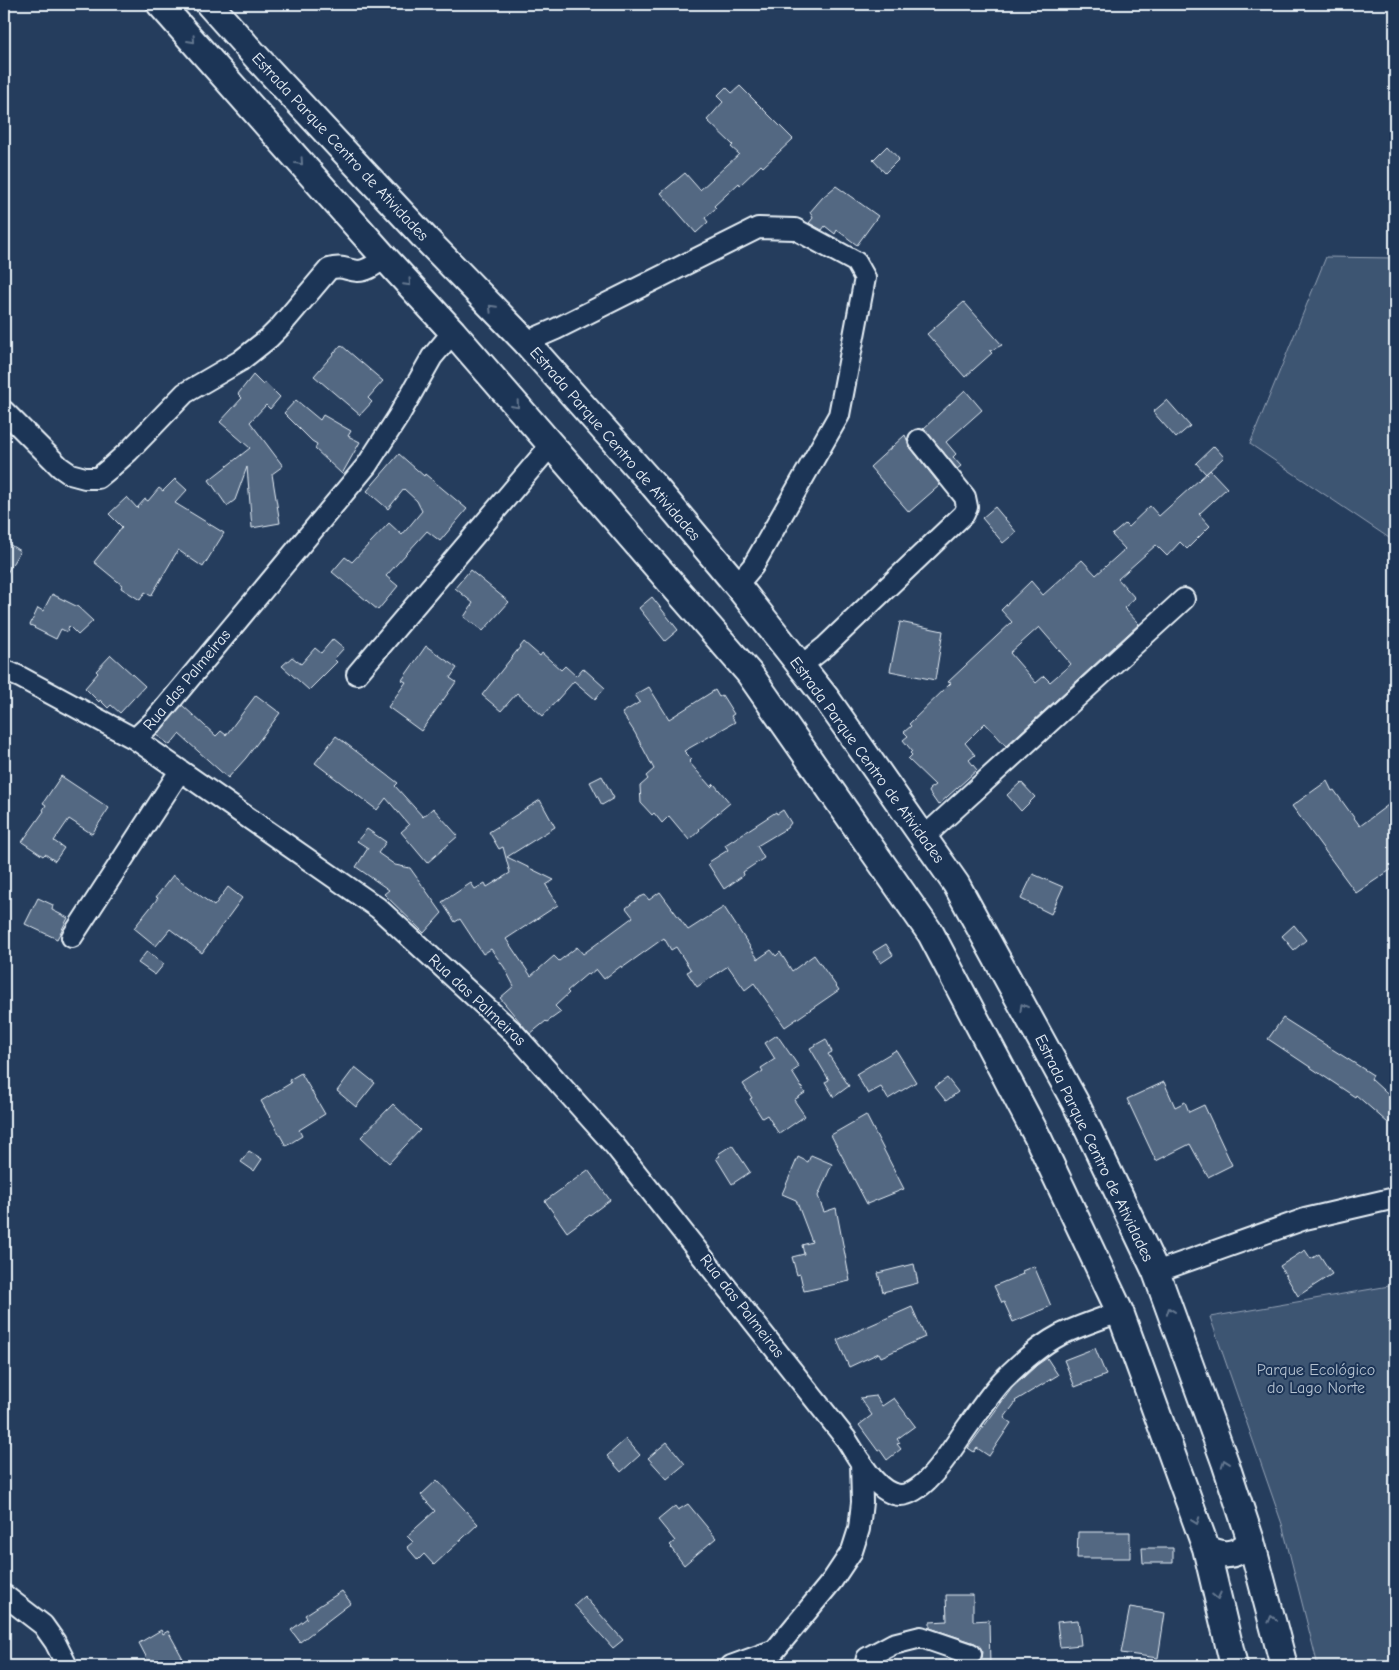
<svg xmlns="http://www.w3.org/2000/svg" width="1399" height="1670" font-family="'Comic Neue',sans-serif">
  <rect width="100%" height="100%" fill="#253d5d"/>
  <filter id="ink" filterUnits="userSpaceOnUse"><feTurbulence type="fractalNoise" baseFrequency=".02" numOctaves="2"/><feDisplacementMap in="SourceGraphic" scale="10" xChannelSelector="R" yChannelSelector="G"/><feConvolveMatrix kernelMatrix="1 2 1 2 8 2 1 2 1" color-interpolation-filters="sRGB"/></filter>
  <g filter="url(#ink)">
    <path fill="#3e5472" stroke="#93a2b5" d="M1326 257 1395 258V542L1250 444Z
      M1395 1285V1666H1318L1282 1524 1210 1317Z"/>
    <path fill="#536782" stroke="#e8f1f8" fill-rule="evenodd" d="M740 86 793 139 763 167 761 165 740 185 739 183 714 206 716 208 705 218 708 222 696 233 661 193 685 173 700 190 739 154 731 147 733 145 707 120 723 102 717 96 726 87 732 93Z
      M887 146 899 159 885 173 873 160Z
      M836 186 878 216 857 245 837 230 835 234 825 226 822 230 809 223 813 218 810 212 823 197Z
      M964 302 1002 345 990 351 992 353 965 377 927 334Z
      M341 345 383 381 368 398 372 402 360 415 314 376Z
      M253 375 263 385 265 382 280 397 270 409 266 405 250 422 283 466 272 474 280 523 252 528 247 467 235 500 227 506 209 480 250 448 220 422 242 398 238 394Z
      M965 390 982 410 946 442 956 454 953 457 961 466 957 469 928 433 923 429Z
      M296 400 320 420 323 415 351 431 348 436 360 442 342 474 315 449 317 444 312 441 284 413Z
      M1167 400 1190 426 1176 438 1153 412Z
      M905 435 910 447 940 485 909 512 870 467Z
      M1214 446 1224 457 1206 474 1196 463Z
      M399 454 424 476 425 474 467 509 440 541 427 531 386 576 398 586 378 610 332 572 345 557 352 562 389 523 402 535 422 511 417 501 404 489 388 509 367 491Z
      M1210 470 1227 488 1199 514 1210 526 1187 549 1180 542 1167 556 1156 545 1118 579 1135 598 1124 608 1139 624 1006 746 985 723 965 743 975 755 969 760 977 770 938 805 929 792 930 790 929 789 935 785 908 759 912 755 910 753 912 751 903 740 908 736 904 732 911 726 909 724 951 683 948 682 1012 622 1001 610 1031 581 1043 595 1082 560 1096 575 1125 549 1112 535 1125 524 1128 527 1150 506 1159 516ZM1039 627 1071 664 1050 682 1044 676 1036 683 1010 653Z
      M175 479 187 490 175 503 224 533 203 567 178 550 151 596 145 592 140 600 121 588 122 585 94 562 122 527 109 514 127 497 137 508 145 499 148 501 159 488 163 491Z
      M995 507 1016 532 1003 543 982 518Z
      M4 541 20 551 4 578Z
      M470 570 509 602 483 631 464 617 473 603 455 588Z
      M52 594 78 607 93 621 78 635 69 626 67 632 61 629 56 639 34 628 35 627 30 625 38 608 43 611Z
      M652 597 678 630 665 641 639 608Z
      M900 622 943 631 935 680 890 671Z
      M333 639 344 648 334 659 337 662 309 690 282 666 292 657 301 664 315 648 321 653Z
      M524 642 540 656 542 653 561 670 565 666 576 676 583 668 605 688 595 699 574 681 543 716 517 693 501 711 482 695Z
      M426 646 457 668 450 678 456 682 421 731 388 707 406 682 402 680Z
      M111 655 145 686 120 713 111 705 108 708 100 700 99 702 85 688 98 673 96 671Z
      M649 687 669 719 715 690 719 697 722 695 734 714 731 716 735 722 684 751 692 759 689 762 711 787 714 784 730 803 699 829 700 830 689 840 669 816 662 823 654 813 652 815 641 803 640 786 648 779 646 776 654 769 635 733 622 713 640 702 635 695Z
      M256 695 280 713 246 758 228 778 179 734 170 745 156 735 182 705 216 736 221 731 226 735Z
      M336 736 398 783 395 786 423 817 433 808 458 836 427 863 401 832 409 825 386 798 377 810 315 763Z
      M61 776 109 808 92 834 69 819 54 841 64 848 55 861 45 854 43 856 22 842 44 811 43 810 46 805 43 803Z
      M602 776 614 798 602 805 590 782Z
      M1327 781 1332 791 1334 790 1360 826 1388 805 1395 815V867L1356 893 1292 806Z
      M1021 782 1035 797 1021 811 1007 795Z
      M540 800 555 827 507 857 554 880 546 885 558 905 506 939 531 976 554 956 559 961 577 947 583 954 633 917 626 908 640 897 645 895 649 900 660 892 688 930 724 907 758 959 771 950 776 956 780 952 792 971 814 955 839 990 785 1027 754 983 745 990 728 966 697 987 687 972 691 970 676 947 671 950 664 938 622 968 621 966 604 979 596 969 589 975 587 974 567 991 569 993 555 1006 561 1012 547 1022 546 1021 530 1034 500 998 514 986 504 967 491 949 483 954 460 919 455 922 442 902 471 883 475 889 485 883 487 887 510 873 503 847 499 849 489 832Z
      M783 810 791 823 787 828 757 846 764 858 743 872 744 875 724 889 708 864 710 863 709 862 728 850 725 845 776 812 777 814Z
      M367 829 386 842 378 853 395 865 410 868 442 913 424 933 384 894 389 890 356 867 368 848 357 841Z
      M1033 874 1063 887 1051 914 1021 899Z
      M173 875 214 906 228 887 242 898 202 953 170 929 156 946 134 928 158 898 156 897Z
      M38 898 53 905 52 910 68 918 57 939 25 924Z
      M1294 925 1306 940 1294 950 1282 936Z
      M886 944 893 955 881 963 873 952Z
      M147 951 164 964 155 975 138 963Z
      M1283 1018 1373 1075 1371 1079 1395 1101V1115L1388 1123 1356 1095 1355 1097 1268 1039Z
      M777 1035 799 1067 792 1072 805 1093 794 1100 805 1116 779 1134 767 1115 762 1118 750 1099 752 1098 743 1084 763 1071 761 1068 775 1059 765 1043Z
      M826 1039 832 1052 828 1054 849 1086 834 1097 825 1082 829 1080 810 1048Z
      M896 1050 916 1082 888 1099 881 1087 868 1094 856 1074Z
      M355 1067 375 1083 356 1107 337 1091Z
      M301 1073 325 1114 299 1130 302 1136 286 1146 261 1101 291 1083 289 1080Z
      M947 1078 958 1092 946 1101 935 1087Z
      M1164 1082 1175 1107 1185 1102 1189 1112 1204 1105 1232 1165 1208 1177 1190 1144 1156 1161 1127 1099Z
      M393 1104 420 1130 389 1163 361 1137Z
      M866 1115 904 1189 867 1204 831 1135Z
      M732 1145 750 1172 732 1184 716 1158 720 1156 718 1154Z
      M249 1151 262 1159 254 1171 241 1162Z
      M811 1155 832 1164 818 1196 824 1212 836 1208 850 1281 804 1291 800 1274 797 1275 792 1257 804 1254 802 1245 812 1242 796 1200 782 1194 798 1157 808 1162Z
      M588 1170 610 1200 567 1232 545 1201Z
      M1305 1250 1311 1259 1319 1254 1332 1274 1298 1296 1280 1266Z
      M914 1264 918 1283 883 1292 878 1273Z
      M1034 1266 1051 1306 1013 1322 1004 1302 1002 1303 994 1286 1023 1274 1022 1271Z
      M912 1307 925 1337 881 1357 879 1353 849 1367 837 1340Z
      M1095 1348 1106 1375 1075 1387 1064 1360Z
      M1047 1358 1058 1375 1015 1401 1016 1402 1004 1418 1011 1423 989 1456 977 1448 974 1452 968 1448 1012 1388 1037 1365Z
      M876 1396 882 1406 894 1398 915 1426 897 1439 900 1443 897 1444 901 1449 887 1460 880 1450 878 1451 859 1425 872 1415 860 1398Z
      M626 1439 640 1455 621 1472 607 1456Z
      M667 1442 685 1464 667 1479 648 1458Z
      M437 1480 478 1524 434 1565 424 1554 418 1560 407 1547 413 1542 407 1536 435 1511 421 1495Z
      M688 1504 716 1538 684 1565 671 1548 672 1547 670 1545 675 1541 658 1520 675 1506 678 1510Z
      M1078 1532H1130V1558H1077Z
      M1142 1548H1173V1563H1143Z
      M342 1591 351 1603 300 1642 291 1630 307 1618 305 1615Z
      M946 1595H973V1621L989 1620 990 1666H949V1659L967 1665H974L979 1663 982 1658 983 1652 980 1647 975 1643 930 1628V1622L947 1621Z
      M584 1596 623 1640 613 1648 574 1605Z
      M1130 1607 1165 1613 1158 1658 1121 1653Z
      M1078 1620 1081 1645 1060 1647 1057 1622Z
      M161 1630 163 1634 168 1631 187 1666H151L139 1643Z"/>
    <g fill="none" stroke-linecap="round" stroke-linejoin="round">
      <g stroke="#e8f1f8" stroke-width="24">
        <path id="minor" d="M526 342 556 329 758 228 795 229 856 262 865 278 839 415 753 566 737 585
          M4 411 60 467 70 474 85 478H98L109 469 129 451 185 393 240 361 269 338 280 327 329 269C342 265 346 270 358 271 368 271 377 263 385 258
          M801 666 826 646 964 514 967 507 965 497 919 440
          M4 670 20 677 135 739 378 908 513 1032 615 1146 846 1439C858 1457 876 1494 900 1495 926 1495 954 1445 968 1426 979 1411 990 1394 1003 1380 1019 1364 1039 1346 1060 1335 1079 1326 1100 1319 1120 1312
          M357 674 551 445
          M135 739 154 721 367 465 398 417 432 357 453 332
          M923 838 1184 599
          M72 937 180 771
          M1156 1272 1305 1219 1395 1198
          M4 1595 43 1625 55 1642 67 1666
          M731 1666 775 1650 832 1581 852 1551 859 1529 862 1502 861 1462
          M865 1666 867 1658 893 1644 921 1637 971 1654"/>
      </g>
      <g stroke="#e8f1f8" stroke-width="30">
        <path id="major" d="M160 4 385 258 453 332 749 673 931 934 1038 1138 1120 1312 1206 1548 1234 1666
          M209 4 259 60 424 237 526 342 654 486 737 585 826 698 956 884 1075 1102 1156 1272 1225 1462 1251 1541 1284 1666
          M1206 1548C1223 1558 1237 1556 1251 1541"/>
      </g>
      <use href="#minor" stroke="#1d3557" stroke-width="20"/>
      <use href="#major" stroke="#1d3557" stroke-width="26"/>
    </g>
    <defs><path id="oneway-chevron" d="M-2-3.5L2.5 0L-2 3.5" fill="none" stroke-width="1.6" stroke-linecap="round" stroke-linejoin="round" transform="scale(1.25)"/></defs>
    <g stroke="#64778f">
      <use href="#oneway-chevron" transform="translate(192 40) rotate(48)"/>
      <use href="#oneway-chevron" transform="translate(300 162) rotate(48)"/>
      <use href="#oneway-chevron" transform="translate(408 283) rotate(47)"/>
      <use href="#oneway-chevron" transform="translate(492 308) rotate(-134)"/>
      <use href="#oneway-chevron" transform="translate(516 405) rotate(49)"/>
      <use href="#oneway-chevron" transform="translate(1023 1007) rotate(-119)"/>
      <use href="#oneway-chevron" transform="translate(1170 1311) rotate(-110)"/>
      <use href="#oneway-chevron" transform="translate(1225 1463) rotate(-109)"/>
      <use href="#oneway-chevron" transform="translate(1196 1521) rotate(70)"/>
      <use href="#oneway-chevron" transform="translate(1217 1596) rotate(77)"/>
      <use href="#oneway-chevron" transform="translate(1272 1619) rotate(-105)"/>
    </g>
  </g>
  <g text-anchor="middle" dominant-baseline="central" stroke-width="4" stroke-linejoin="round" paint-order="stroke">
    <g font-size="16" fill="#e8f1f8" stroke="#1d3557">
      <text transform="translate(340 147) rotate(47)">Estrada Parque Centro de Atividades</text>
      <text transform="translate(615 444) rotate(49)">Estrada Parque Centro de Atividades</text>
      <text transform="translate(187 680) rotate(-50)">Rua das Palmeiras</text>
      <text transform="translate(867 760) rotate(54)">Estrada Parque Centro de Atividades</text>
      <text transform="translate(477 1000) rotate(43)">Rua das Palmeiras</text>
      <text transform="translate(1094 1148) rotate(64)">Estrada Parque Centro de Atividades</text>
      <text transform="translate(742 1306) rotate(52)">Rua das Palmeiras</text>
    </g>
    <g font-size="16" fill="#b5c2d0" stroke="#1d3557">
      <text x="1316" y="1370">Parque Ecológico<tspan x="1316" dy="18">do Lago Norte</tspan></text>
    </g>
  </g>
  <rect width="1399" height="1670" fill="none" stroke="#1d3557" stroke-width="20"/>
  <rect x="10" y="10" width="1379" height="1650" fill="none" stroke="#e8f1f8" stroke-width="2" filter="url(#ink)"/>
</svg>
